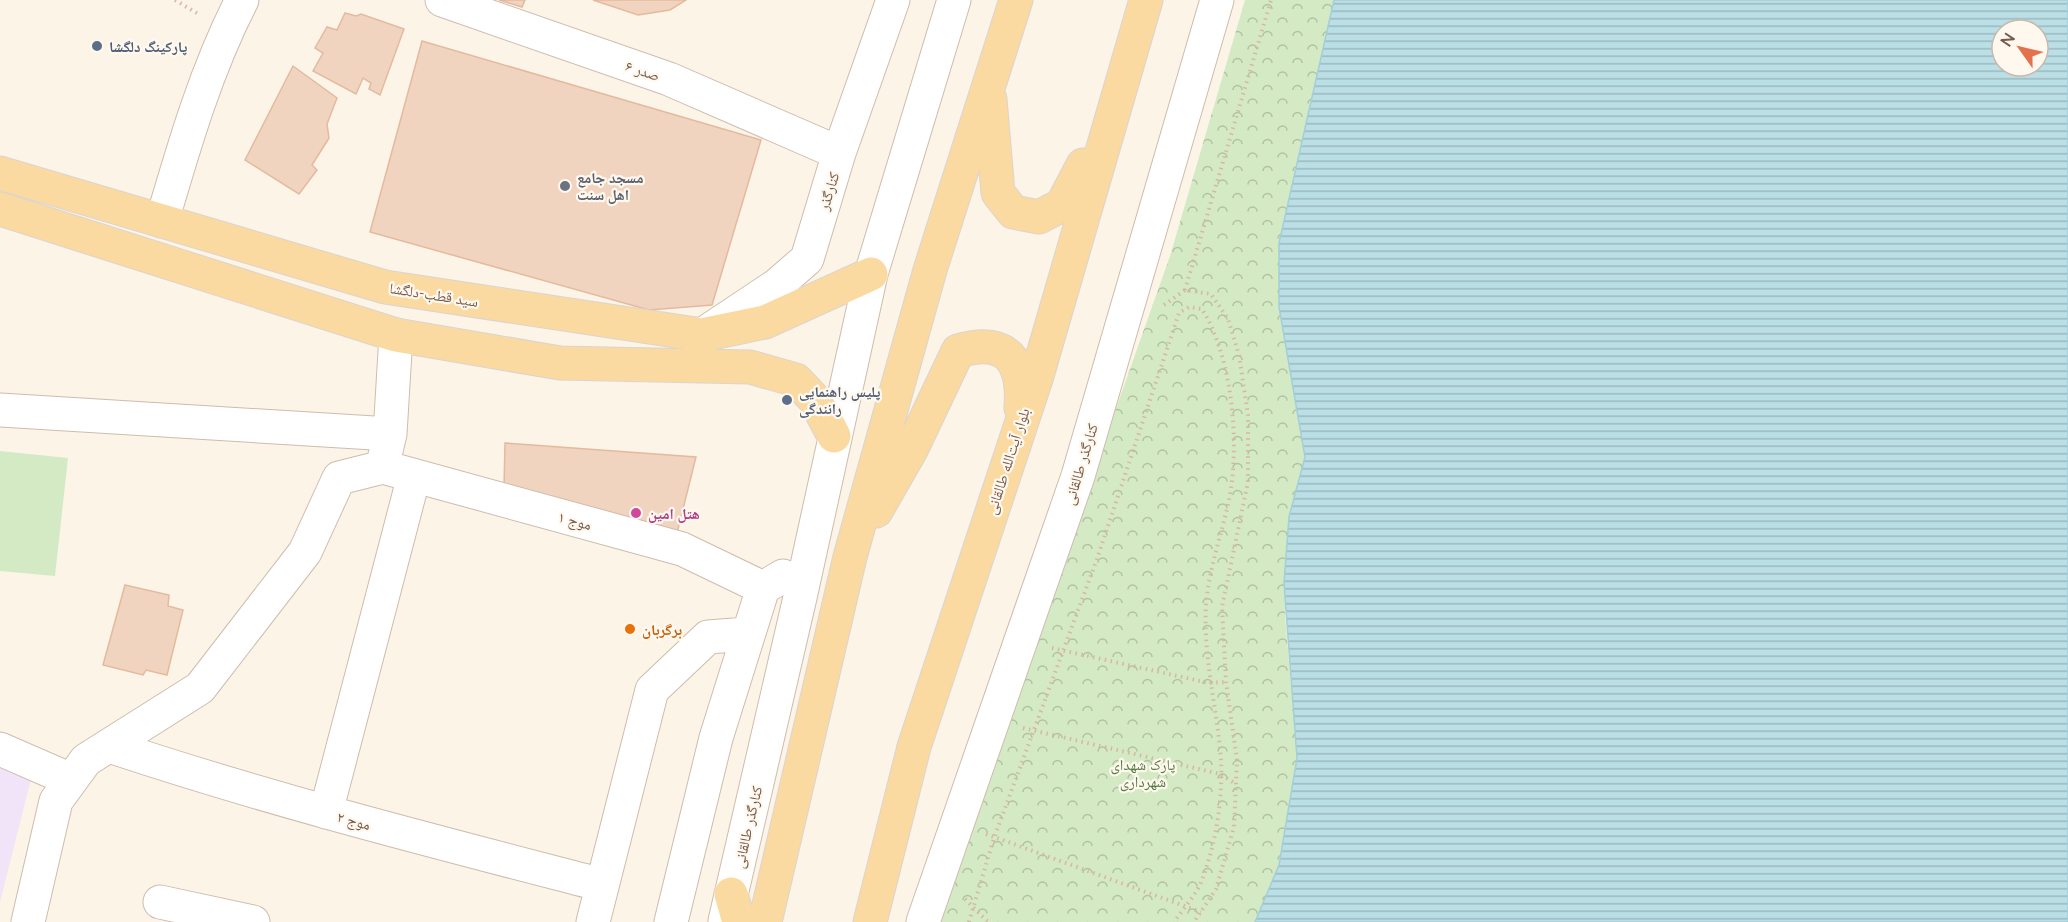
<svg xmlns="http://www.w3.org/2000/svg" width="2068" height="922" font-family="Lato,'Noto Naskh Arabic',sans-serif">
  <defs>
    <pattern id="park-crowns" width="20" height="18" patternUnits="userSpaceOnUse" patternTransform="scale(1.5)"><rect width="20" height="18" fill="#d4eac5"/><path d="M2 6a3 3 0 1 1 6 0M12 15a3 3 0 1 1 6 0" fill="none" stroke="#b1c1a2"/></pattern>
    <pattern id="water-rules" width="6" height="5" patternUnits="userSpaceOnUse" patternTransform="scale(1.5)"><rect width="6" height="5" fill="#bbdfe6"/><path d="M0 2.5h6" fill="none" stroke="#9db8bc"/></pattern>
  </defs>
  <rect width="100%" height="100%" fill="#fcf4e7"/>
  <path fill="#f1e4f9" d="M0 765 31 779 0 902Z"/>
  <path fill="#d4eac5" d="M0 451 68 458 55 576 0 571Z"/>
  <path fill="url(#park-crowns)" d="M1245 0H1334L1279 243 1305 457 1289 517 1285 615 1297 758 1279 865 1255 922H934L1170 256Z"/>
  <path fill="url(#water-rules)" stroke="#a2cfd8" stroke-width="1.5" fill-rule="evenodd" d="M1334 0H2068V922H1255L1279 865 1297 758 1284 583 1289 517 1305 457 1279 307V243ZM2002 30H2038V66H2002Z"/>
  <path fill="#f1d4bf" stroke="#e4ba9f" stroke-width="1.5" d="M499 0H525L522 7Z
    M593 0H686L670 10 638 15Z
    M345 13 356 16 361 14 404 29 380 95 369 89 371 83 363 78 356 94 313 71 323 53 315 48 327 27 337 30Z
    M422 41 761 140 712 305 649 310 370 232Z
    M293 66 337 98 327 124 329 138 312 165 317 170 299 194 245 160Z
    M505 443 696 457 676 537 504 488Z
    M125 585 169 595 168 606 183 610 167 675 146 670 143 675 103 665Z"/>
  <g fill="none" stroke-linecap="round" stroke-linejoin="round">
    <g stroke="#cebcad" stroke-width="35">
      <path id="minor" d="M442 0 669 79 839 153
        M162 221C184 146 206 70 242 0
        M702 335 777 285 807 259 839 153 893 0
        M0 410 390 434
        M385 455 390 434 396 335
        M109 746C271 800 437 842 602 885
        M0 749 71 780
        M326 812 414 476
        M160 902 253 922
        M725 921 801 593 871 274 954 0
        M28 922 56 801 86 760 200 688 305 552 339 478 383 467 682 549 763 588
        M593 922 652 690 708 637 747 634
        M671 922 716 738 763 588 783 576
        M923 922 1078 476 1217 0"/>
    </g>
    <g stroke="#dbd4d0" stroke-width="35">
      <path id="major" d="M990 99 998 193 1013 212 1039 217 1062 205 1083 165
        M0 173 385 287 702 335 765 322 871 274
        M0 209 396 335 560 363 750 367 796 380 815 400 834 436
        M876 511 912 448 958 351C1008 336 1024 362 1021 408
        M731 894 739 922
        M765 922 850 557 930 270 1016 0
        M870 922 914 747 1036 379 1146 0"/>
    </g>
    <path stroke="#d7b7a2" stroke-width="4" stroke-dasharray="1.5 4.5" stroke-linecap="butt" d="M175 0 200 15
      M1185 290 1271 0
      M1164 305 1185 290 1211 294 1228 319 1239 355 1248 415V482L1222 607 1226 682 1237 760 1234 827 1216 889 1194 922
      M1052 648 1209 683 1226 682
      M1023 728 1220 774 1236 784
      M986 834 1201 912
      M965 899 988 922
      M969 922 994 838 1097 559 1179 313 1189 307 1202 309C1230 354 1238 427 1232 481 1227 522 1209 563 1206 605 1203 657 1217 708 1221 759 1223 799 1216 843 1202 880 1196 895 1183 909 1174 922"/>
    <use href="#minor" stroke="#fff" stroke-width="33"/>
    <use href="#major" stroke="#fadaa1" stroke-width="33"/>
  </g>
  <g fill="#5c6f8a" stroke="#fff8ee" stroke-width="2">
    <circle cx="97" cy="46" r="6"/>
    <circle cx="787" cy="400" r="6"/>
  </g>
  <circle fill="#6b7280" stroke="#fff8ee" stroke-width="2" cx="565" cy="186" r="6"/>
  <circle fill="#d1479c" stroke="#fff8ee" stroke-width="2" cx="636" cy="513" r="6"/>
  <circle fill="#e8710a" stroke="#fff8ee" stroke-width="2" cx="630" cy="629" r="6"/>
  <g text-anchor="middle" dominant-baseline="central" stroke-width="4.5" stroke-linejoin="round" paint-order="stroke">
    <g font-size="15" font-weight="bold" fill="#4e5e75" stroke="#fff8ee" text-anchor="start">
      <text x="109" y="46">پارکینگ دلگشا</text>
      <text x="799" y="391">پلیس راهنمایی<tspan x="799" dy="17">رانندگی</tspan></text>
    </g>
    <g font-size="15" fill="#765b4b" stroke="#fff8ee">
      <text transform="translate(643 70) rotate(19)">صدر ۶</text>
      <text transform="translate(828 191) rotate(-73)">کنارگذر</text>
      <text transform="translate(434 294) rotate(9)">سید قطب-دلگشا</text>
      <text transform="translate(1007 461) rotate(-72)">بلوار آیت‌الله طالقانی</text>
      <text transform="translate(1080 464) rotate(-73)">کنارگذر طالقانی</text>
      <text transform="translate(575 520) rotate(15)">موج ۱</text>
      <text transform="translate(354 820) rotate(15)">موج ۲</text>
      <text transform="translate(747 827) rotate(-77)">کنارگذر طالقانی</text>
    </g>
    <g font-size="15" font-weight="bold" fill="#5b616d" stroke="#fff8ee" text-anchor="start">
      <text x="577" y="177">مسجد جامع<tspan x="577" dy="17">اهل سنت</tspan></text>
    </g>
    <g font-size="15" font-weight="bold" fill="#b23c85" stroke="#fff8ee" text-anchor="start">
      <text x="648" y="513">هتل امین</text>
    </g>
    <g font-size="15" font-weight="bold" fill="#c56008" stroke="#fff8ee" text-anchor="start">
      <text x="642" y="629">برگربان</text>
    </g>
    <g font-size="15" fill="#547c43" stroke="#fff8ee">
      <text x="1143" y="764">پارک شهدای<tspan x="1143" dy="17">شهرداری</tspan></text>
    </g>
  </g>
  <g transform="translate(2020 48) rotate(304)"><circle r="28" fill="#fff8ee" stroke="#c8b9ad" stroke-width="1.5"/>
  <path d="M0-4.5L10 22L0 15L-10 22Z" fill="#e4714e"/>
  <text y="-9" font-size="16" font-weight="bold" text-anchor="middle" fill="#765b4b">N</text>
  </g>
</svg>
